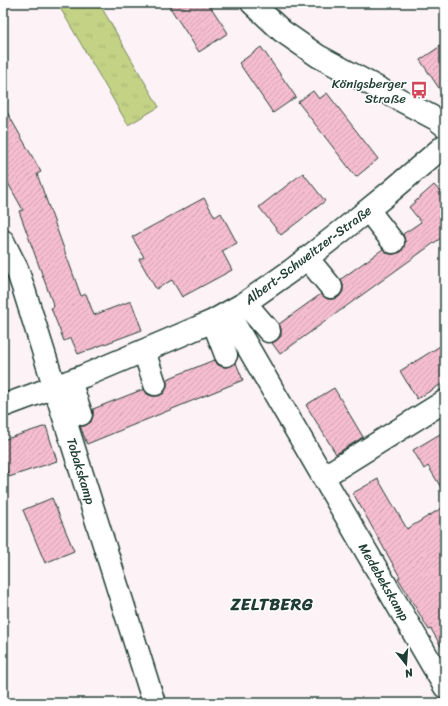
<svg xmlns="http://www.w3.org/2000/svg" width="448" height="706" font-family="Sriracha,sans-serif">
  <defs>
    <pattern id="grass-tufts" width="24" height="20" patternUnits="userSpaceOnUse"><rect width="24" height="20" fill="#c4d286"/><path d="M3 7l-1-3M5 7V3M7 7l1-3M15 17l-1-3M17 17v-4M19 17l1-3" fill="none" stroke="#a8b574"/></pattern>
    <pattern id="building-hatch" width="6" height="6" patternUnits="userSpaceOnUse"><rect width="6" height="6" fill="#f6bdd0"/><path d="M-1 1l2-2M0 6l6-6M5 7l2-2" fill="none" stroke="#d2a3b3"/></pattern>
  </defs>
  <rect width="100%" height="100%" fill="#fdf2f6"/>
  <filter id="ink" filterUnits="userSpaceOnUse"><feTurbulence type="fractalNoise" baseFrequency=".025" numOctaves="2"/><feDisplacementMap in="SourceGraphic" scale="8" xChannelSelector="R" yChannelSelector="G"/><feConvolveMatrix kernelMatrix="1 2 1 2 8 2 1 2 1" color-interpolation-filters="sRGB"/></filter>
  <g filter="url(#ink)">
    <path fill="url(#grass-tufts)" stroke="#72885d" d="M65 3H99L159 107 128 125 59 6Z"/>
    <path fill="url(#building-hatch)" stroke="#1f3d34" d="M167 3H208L228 33 199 52Z
      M445 43V97L420 60Z
      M261 47 296 97 273 113 239 63Z
      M313 91 319 99 327 93 378 159 356 177 298 102Z
      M3 105 41 172 37 174 81 296 86 294 94 315 131 301 142 330 78 354 71 338 64 341 51 308 54 307 19 211 23 210 3 174Z
      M303 173 325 201 281 235 259 207Z
      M434 185 445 197V235L280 354 272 343 277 340 281 336V329L279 324 321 294 327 299H333L339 297 343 291V285L341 279 383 249 389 254H395L401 252 404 247 405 241 403 234 421 222 409 207Z
      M204 198 215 217 221 213 237 243 222 251 232 270 182 297 172 280 156 289 139 259 144 257 132 237Z
      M445 343V382L417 399 400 371Z
      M214 360 218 365 224 367 231 366 236 363 243 380 87 444 80 426H85L91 422 93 416V409L144 389 147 394 152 396H159L164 393 167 387V379Z
      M334 388 363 437 336 454 306 405Z
      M46 426 57 461 9 477 3 459V440Z
      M445 431V494L428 466 424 469 413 450Z
      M378 479 407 529 445 506V653L431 629 429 630 398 578 400 577 353 493Z
      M52 498 74 551 45 563 23 510Z"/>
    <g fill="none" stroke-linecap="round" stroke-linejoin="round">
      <g stroke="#1f3d34" stroke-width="25">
        <path id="minor" d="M252 3 282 31 318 56 436 119 445 126
          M368 210 393 242
          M3 241 17 269 24 290 154 703
          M307 258 331 287
          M245 303 269 331
          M228 313 445 687
          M213 321 226 355
          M144 351 155 384
          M70 381 81 414
          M3 406 84 376 183 334 213 321 245 303 292 270 343 230 390 192 445 145
          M323 477 445 401"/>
      </g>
      <use href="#minor" stroke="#fff" stroke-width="22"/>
    </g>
  </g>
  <defs>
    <g id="bus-bare" transform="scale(1.38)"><path d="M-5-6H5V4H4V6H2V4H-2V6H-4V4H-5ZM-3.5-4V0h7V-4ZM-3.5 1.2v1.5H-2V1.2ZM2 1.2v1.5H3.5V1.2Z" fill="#d1495b" stroke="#fff" stroke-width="2.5" paint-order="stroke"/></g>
  </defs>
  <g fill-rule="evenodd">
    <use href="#bus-bare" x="419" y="90"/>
  </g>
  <g text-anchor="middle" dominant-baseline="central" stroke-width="3" stroke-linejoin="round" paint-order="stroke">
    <g font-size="13" fill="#1f3d34" stroke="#fff" text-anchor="end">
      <text x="406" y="83">Königsberger<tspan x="406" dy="15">Straße</tspan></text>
    </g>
    <g font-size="13" fill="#1f3d34" stroke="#fff">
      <text transform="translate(308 255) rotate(-37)">Albert-Schweitzer-Straße</text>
      <text transform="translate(81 471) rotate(73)">Tobakskamp</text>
      <text transform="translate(384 582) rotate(60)">Medebekskamp</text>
    </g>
    <g font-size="17" font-weight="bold" letter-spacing="1" fill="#1f3d34" stroke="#fff">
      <text x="272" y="604">ZELTBERG</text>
    </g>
  </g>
  <rect width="448" height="706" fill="none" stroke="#fff" stroke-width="16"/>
  <rect x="8" y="8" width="432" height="690" fill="none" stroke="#1f3d34" stroke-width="1.5" filter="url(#ink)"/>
  <g transform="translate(406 664) rotate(163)" stroke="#ffffff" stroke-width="3" paint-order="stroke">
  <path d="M0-3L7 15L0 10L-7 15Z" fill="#1f3d34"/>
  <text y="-6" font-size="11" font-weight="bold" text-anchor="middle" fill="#1f3d34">N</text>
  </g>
</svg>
